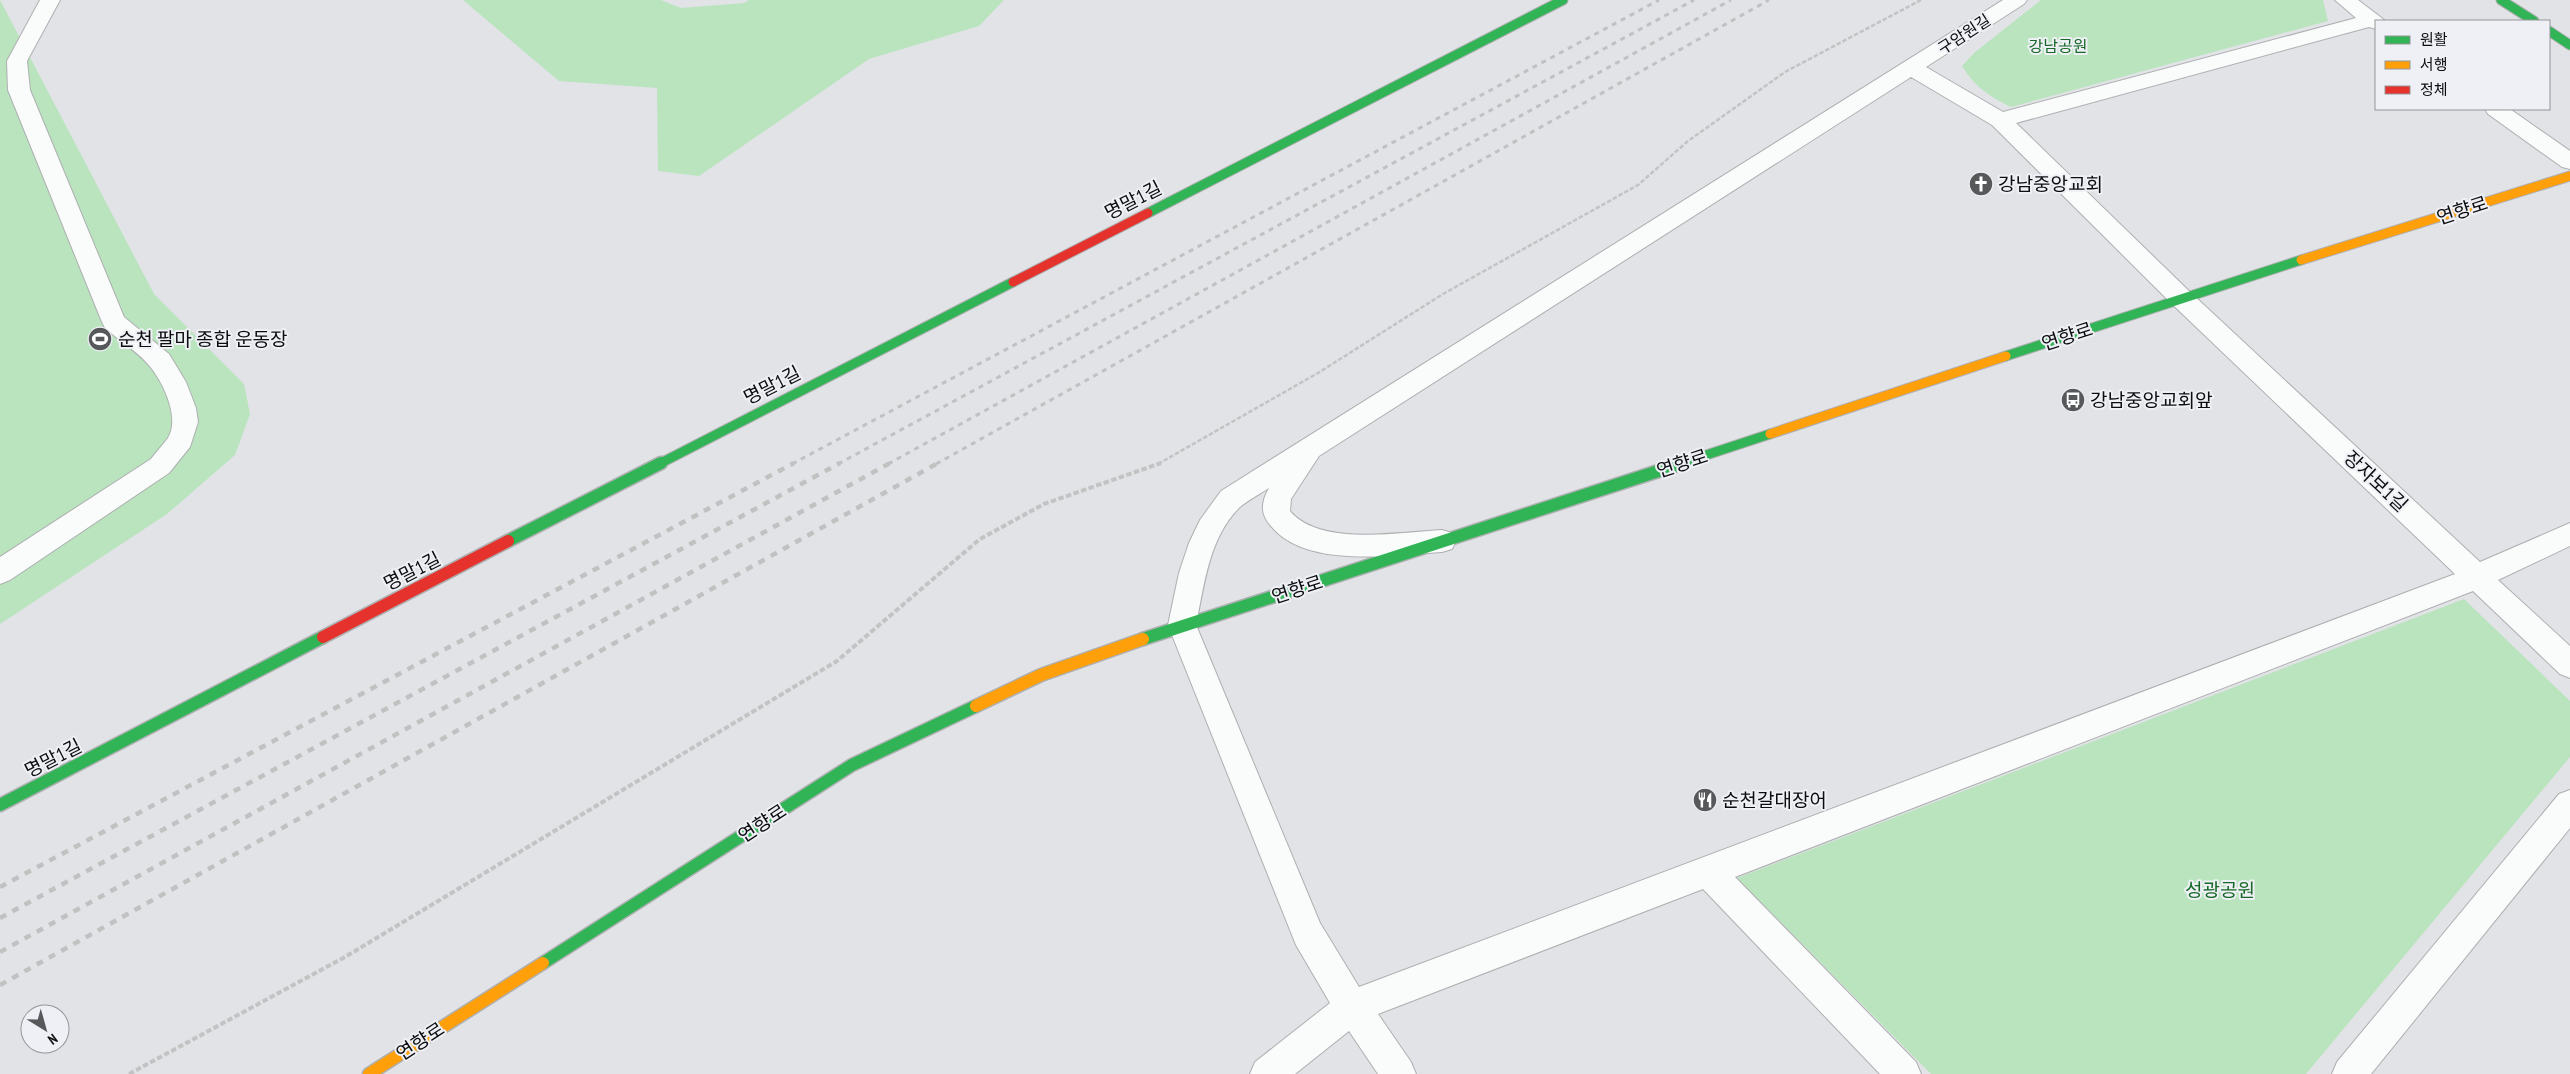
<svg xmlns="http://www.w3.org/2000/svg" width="2570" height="1074" font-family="'PT Sans Narrow','Noto Sans KR',sans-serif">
  <rect width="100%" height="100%" fill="#e1e3e6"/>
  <path fill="#b9e4be" d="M0 0 154 294 244 384 250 414 235 455 167 514 0 624Z
    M463 0H661L681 8 744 3 749 0H1004L979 26 869 59 699 176 658 171 657 88 559 81Z
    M2041 0H2323L2328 21 2011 107C1990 97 1974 86 1962 66L1974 53Z
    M2464 599 2570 701V757L2306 1074H1931L1737 878Z"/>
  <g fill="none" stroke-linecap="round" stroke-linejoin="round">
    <g stroke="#aeafb1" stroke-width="2">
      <path id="street" d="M40 0H60L27 61 30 90 124 317 169 354 186 382 196 408 198 422 190 447 169 473 10 580 0 584V557L151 459C156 452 163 445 168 438 180 418 164 385 152 369 141 354 120 341 105 328L102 322 8 90 7 61Z
        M2003 0H2027L2024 4 1926 67 2003 112 2356 18 2335 0H2358L2383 19 2385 21H2376V29L2369 27 2016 123 2190 292 2480 562 2570 523V546L2498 580 2570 646V678L2560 674 2473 591 1735 877 1916 1062 1921 1074H1880L1703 889 1378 1014 1411 1062 1416 1074H1378L1349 1031 1295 1074H1250L1255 1062 1330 1003 1296 945 1168 625 1179 573 1189 543 1200 520 1221 491ZM1911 77 1992 125 2172 304 2455 574 1359 987 1320 923 1196 625C1204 585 1209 537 1240 507 1248 500 1260 494 1269 488 1261 502 1260 514 1271 526 1306 569 1393 555 1442 552L1452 549 1456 541 1452 533 1442 530C1400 532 1320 547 1290 511L1291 499 1319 456Z
        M2485 109H2510L2570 151V169L2562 167 2488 114Z
        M2570 790V828L2371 1074H2332L2337 1062 2559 794Z"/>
    </g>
    <g stroke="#aeafb1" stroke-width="11">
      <path id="fast-far1" d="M2501 0 2534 21
        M2549 31 2570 45
        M1148 213 1563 0
        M2006 356 2301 260
        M659 464 1013 282
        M1679 464 1770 434"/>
    </g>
    <g stroke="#aeafb1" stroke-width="15">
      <path id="fast" d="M508 541 661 463
        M1143 639 1683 463
        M0 805 323 637
        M543 963 852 765 976 706"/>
    </g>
    <g stroke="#aeafb1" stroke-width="11">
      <path id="slow-far1" d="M2301 260 2570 176
        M1770 434 2006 356"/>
    </g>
    <g stroke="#aeafb1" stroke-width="15">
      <path id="slow" d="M976 706 1041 675 1143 639
        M369 1074 543 963"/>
    </g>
    <g stroke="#aeafb1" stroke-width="11">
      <path id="jam-far1" d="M1013 282 1148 213"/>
    </g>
    <g stroke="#aeafb1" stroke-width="15">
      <path id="jam" d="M323 637 508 541"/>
    </g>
    <path stroke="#c3c3c4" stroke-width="2.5" stroke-dasharray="4.5 2" stroke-linecap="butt" d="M1158 464 1318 373 1443 294 1638 185 1688 141 1785 72 1921 0"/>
    <path stroke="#c3c3c4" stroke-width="4" stroke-dasharray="5.5 2.5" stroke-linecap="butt" d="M129 1074 345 957 837 661 980 539 1044 504 1161 463"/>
    <use href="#street" fill="#fafbfb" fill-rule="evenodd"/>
    <use href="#fast-far1" stroke="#30b455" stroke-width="9"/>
    <use href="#fast" stroke="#30b455" stroke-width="12"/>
    <use href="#slow-far1" stroke="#ff9f0a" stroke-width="9"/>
    <use href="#slow" stroke="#ff9f0a" stroke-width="12"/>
    <use href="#jam-far1" stroke="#e5322d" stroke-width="9"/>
    <use href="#jam" stroke="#e5322d" stroke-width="12"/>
    <path stroke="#c1c1c1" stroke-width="3" stroke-dasharray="5 5" stroke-linecap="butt" d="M792 464 1659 0
      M838 464 1694 0
      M888 464 1731 0
      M936 464 1769 0"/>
    <path stroke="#c1c1c1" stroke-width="4.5" stroke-dasharray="7 7" stroke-linecap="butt" d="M0 887 794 463
      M0 918 840 463
      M0 952 890 463
      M0 985 938 463"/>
  </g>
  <defs>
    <g id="church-disc" transform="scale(1.25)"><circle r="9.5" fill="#57585a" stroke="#eef0f5"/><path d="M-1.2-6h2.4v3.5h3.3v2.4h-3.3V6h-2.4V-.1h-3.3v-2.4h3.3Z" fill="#fff"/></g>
    <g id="stadium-disc" transform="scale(1.25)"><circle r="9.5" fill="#57585a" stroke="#eef0f5"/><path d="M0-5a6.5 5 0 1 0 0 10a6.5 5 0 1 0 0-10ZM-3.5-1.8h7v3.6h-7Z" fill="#fff"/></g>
    <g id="bus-disc" transform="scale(1.25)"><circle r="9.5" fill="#57585a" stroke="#eef0f5"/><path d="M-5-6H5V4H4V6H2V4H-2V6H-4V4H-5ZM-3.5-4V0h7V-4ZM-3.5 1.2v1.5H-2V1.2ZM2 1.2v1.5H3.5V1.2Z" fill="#fff"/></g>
    <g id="restaurant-disc" transform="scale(1.25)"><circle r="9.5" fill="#57585a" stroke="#eef0f5"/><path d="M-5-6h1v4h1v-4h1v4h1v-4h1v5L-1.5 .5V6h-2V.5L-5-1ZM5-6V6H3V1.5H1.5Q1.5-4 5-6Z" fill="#fff"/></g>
  </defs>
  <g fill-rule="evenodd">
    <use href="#church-disc" x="1981" y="184"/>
    <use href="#stadium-disc" x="100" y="339"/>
    <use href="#bus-disc" x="2073" y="400"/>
    <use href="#restaurant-disc" x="1705" y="800"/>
  </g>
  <g text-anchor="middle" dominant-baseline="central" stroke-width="4" stroke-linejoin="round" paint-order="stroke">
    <g font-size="16" fill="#0c0d0f" stroke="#eef0f5">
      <text transform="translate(1964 34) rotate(-33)">구암원길</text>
    </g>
    <g font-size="16" fill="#176927" stroke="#eef0f5">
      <text x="2058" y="46">강남공원</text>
    </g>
    <g font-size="19" fill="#0c0d0f" stroke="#eef0f5" text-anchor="start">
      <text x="1998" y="184">강남중앙교회</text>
      <text x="118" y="339">순천 팔마 종합 운동장</text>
      <text x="2090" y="400">강남중앙교회앞</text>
      <text x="1722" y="800">순천갈대장어</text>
    </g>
    <g font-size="19" fill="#0c0d0f" stroke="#eef0f5">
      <text transform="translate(1133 200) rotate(-27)">명말1길</text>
      <text transform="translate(2462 210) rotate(-18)">연향로</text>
      <text transform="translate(2067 336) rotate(-18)">연향로</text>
      <text transform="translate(772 385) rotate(-27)">명말1길</text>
      <text transform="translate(1682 463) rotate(-18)">연향로</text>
      <text transform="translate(2376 481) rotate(43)">장자보1길</text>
      <text transform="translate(412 571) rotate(-27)">명말1길</text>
      <text transform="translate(1297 589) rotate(-18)">연향로</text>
      <text transform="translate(53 758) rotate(-27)">명말1길</text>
      <text transform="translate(762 823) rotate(-33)">연향로</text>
      <text transform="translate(420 1041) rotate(-33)">연향로</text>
    </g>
    <g font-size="19" fill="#176927" stroke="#eef0f5">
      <text x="2220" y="890">성광공원</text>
    </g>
  </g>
  <rect x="2375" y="20" width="175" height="90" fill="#eef0f5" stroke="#949599"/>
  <rect x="2385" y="36" width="25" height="8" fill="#30b455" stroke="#949599"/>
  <text x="2420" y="45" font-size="15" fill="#0c0d0f">원활</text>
  <rect x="2385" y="61" width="25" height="8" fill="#ff9f0a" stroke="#949599"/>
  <text x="2420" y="70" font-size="15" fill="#0c0d0f">서행</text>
  <rect x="2385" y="86" width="25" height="8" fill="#e5322d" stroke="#949599"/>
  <text x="2420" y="95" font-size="15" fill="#0c0d0f">정체</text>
  <g transform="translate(45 1029) rotate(143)"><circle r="24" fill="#eef0f5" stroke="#949599"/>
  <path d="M0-4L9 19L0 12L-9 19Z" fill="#57585a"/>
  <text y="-8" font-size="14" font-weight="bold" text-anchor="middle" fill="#0c0d0f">N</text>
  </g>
</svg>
